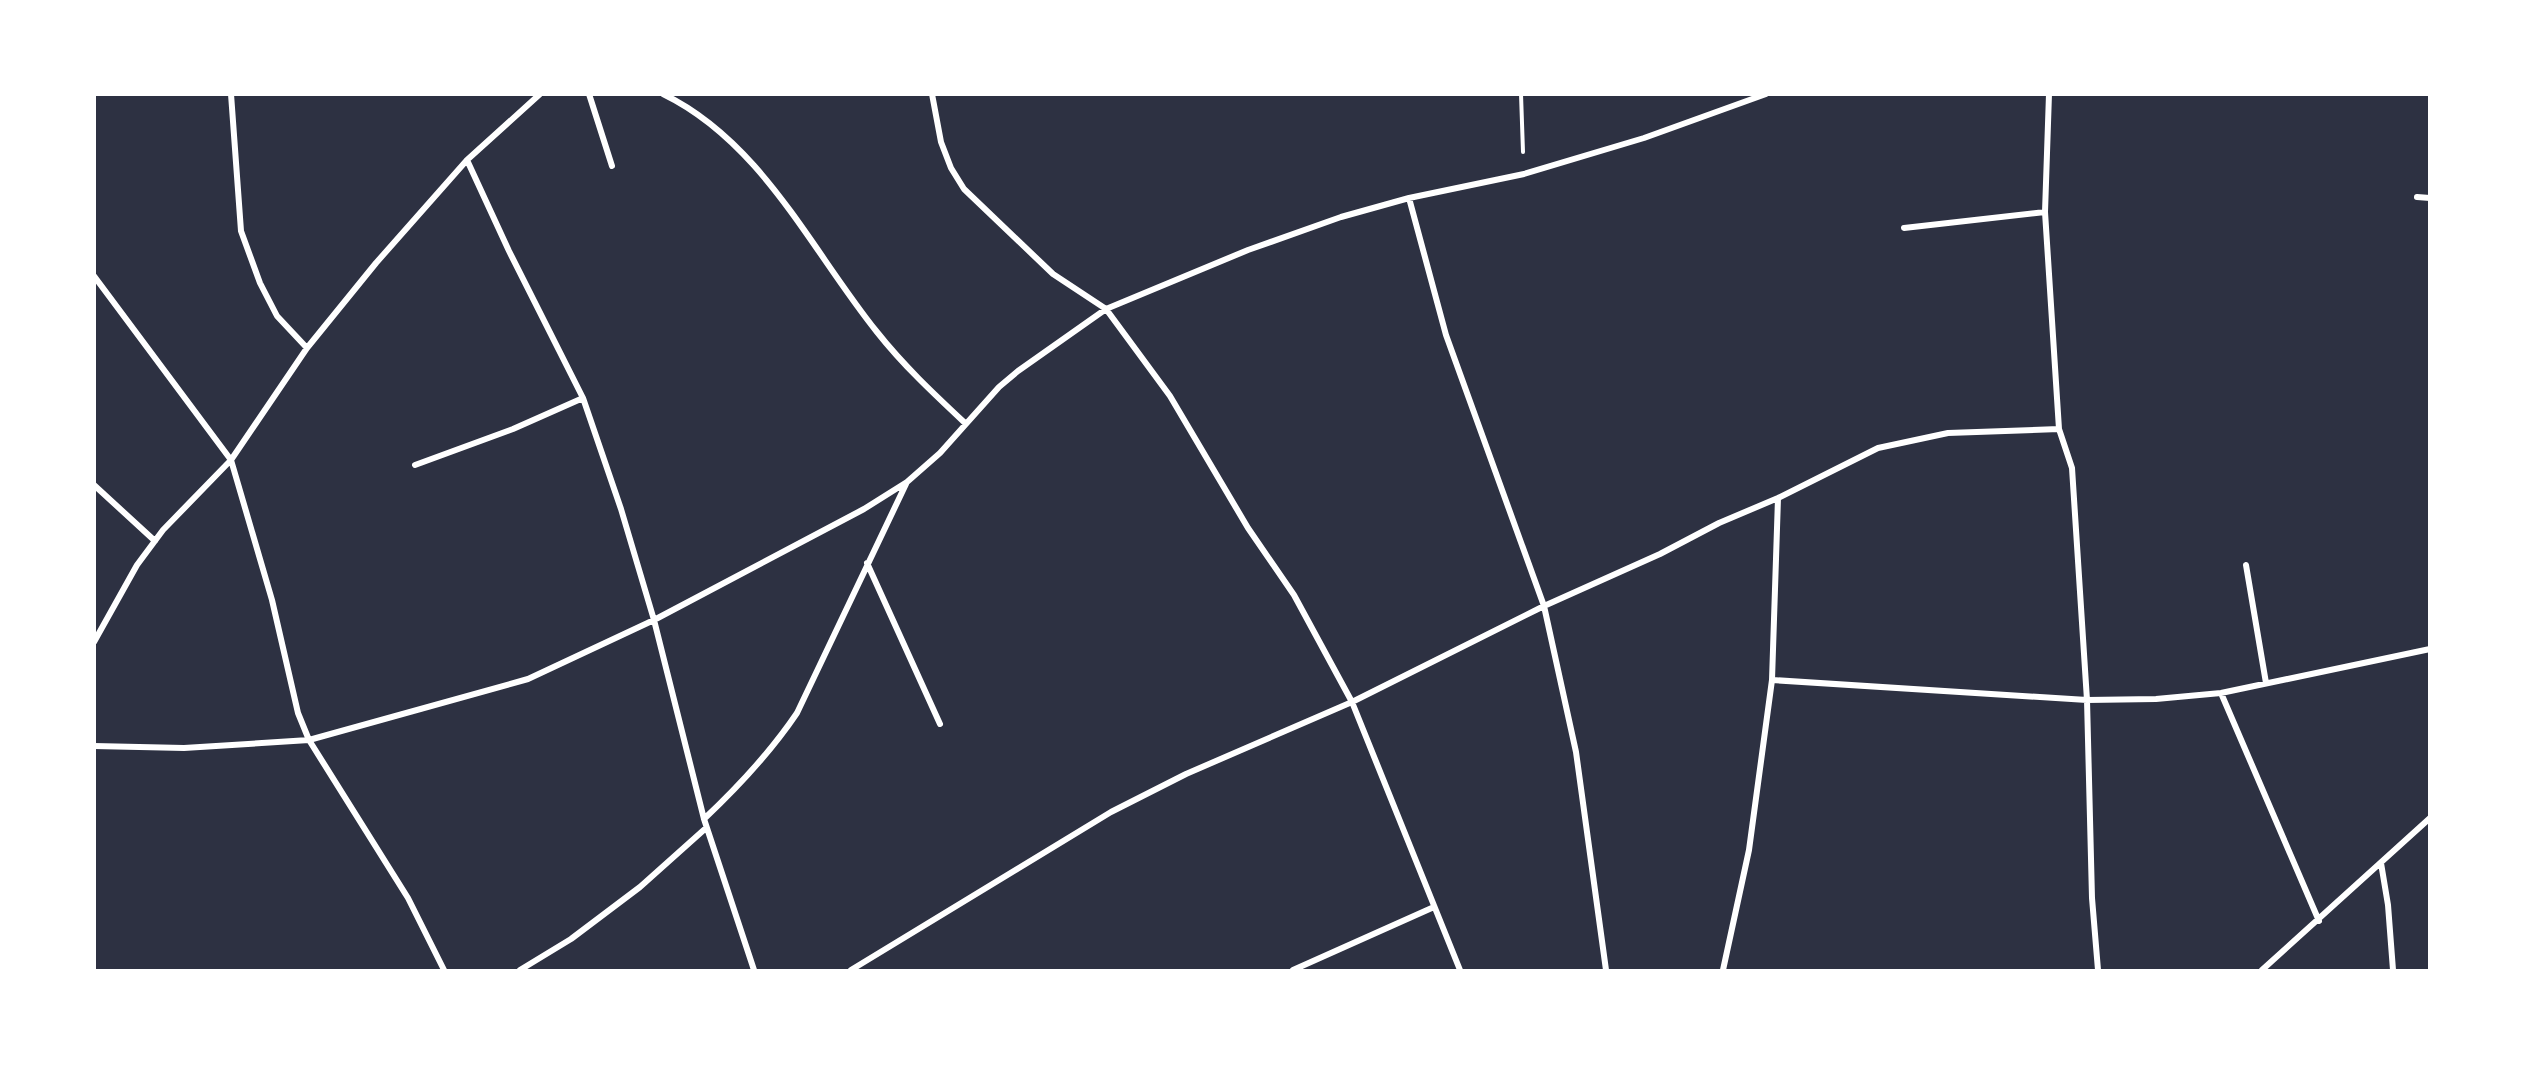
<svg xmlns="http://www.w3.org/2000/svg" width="2524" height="1065" font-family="'Nunito Sans',sans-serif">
  <rect width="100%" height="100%" fill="#2d3142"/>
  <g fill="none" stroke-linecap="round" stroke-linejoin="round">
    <path stroke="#fff" stroke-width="4" d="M1521 94 1523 152"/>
    <path stroke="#fff" stroke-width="6" d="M231 94 241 231 260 283 277 316 307 348
      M589 94 612 166
      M663 94C762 142 811 250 877 332 903 365 934 394 965 423
      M932 94 941 142 951 168 964 189 1053 274 1106 309 1170 396 1248 528 1294 595 1352 702 1460 970
      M2049 94 2045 212 2059 429 2072 468 2087 700 2092 898 2098 970
      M467 160 509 251 583 398 621 509 654 620 704 819 754 970
      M2417 197 2430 198
      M1904 228 2045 212
      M94 276 231 460 272 600 298 713 309 740 408 898 444 970
      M415 465 513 429 583 398
      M94 485 155 541
      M867 563 940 724
      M2246 565 2266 683
      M94 642 137 565 163 530 231 460 307 348 376 263 467 160 540 94
      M1772 680 2087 700 2156 699 2221 693 2430 649
      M2221 693 2319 921
      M94 746 184 748 309 740 528 679 654 620 864 509 907 482 940 453 999 387 1018 371 1106 309 1248 250 1341 217 1409 198
      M704 819C739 786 770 753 797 713L906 484
      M2381 863 2388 905 2393 970
      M520 970 571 939 640 887 706 828
      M851 970 1111 812 1186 774 1352 702 1544 606 1660 554 1719 523 1778 498 1878 448 1948 433 2059 429
      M1293 970 1434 907
      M1606 970 1576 752 1544 606 1446 335 1409 198 1524 174 1644 138 1766 94
      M1723 970 1749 850 1772 680 1778 498
      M2262 970 2430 818"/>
  </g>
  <rect width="2524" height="1065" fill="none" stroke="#ffffff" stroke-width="192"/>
</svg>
